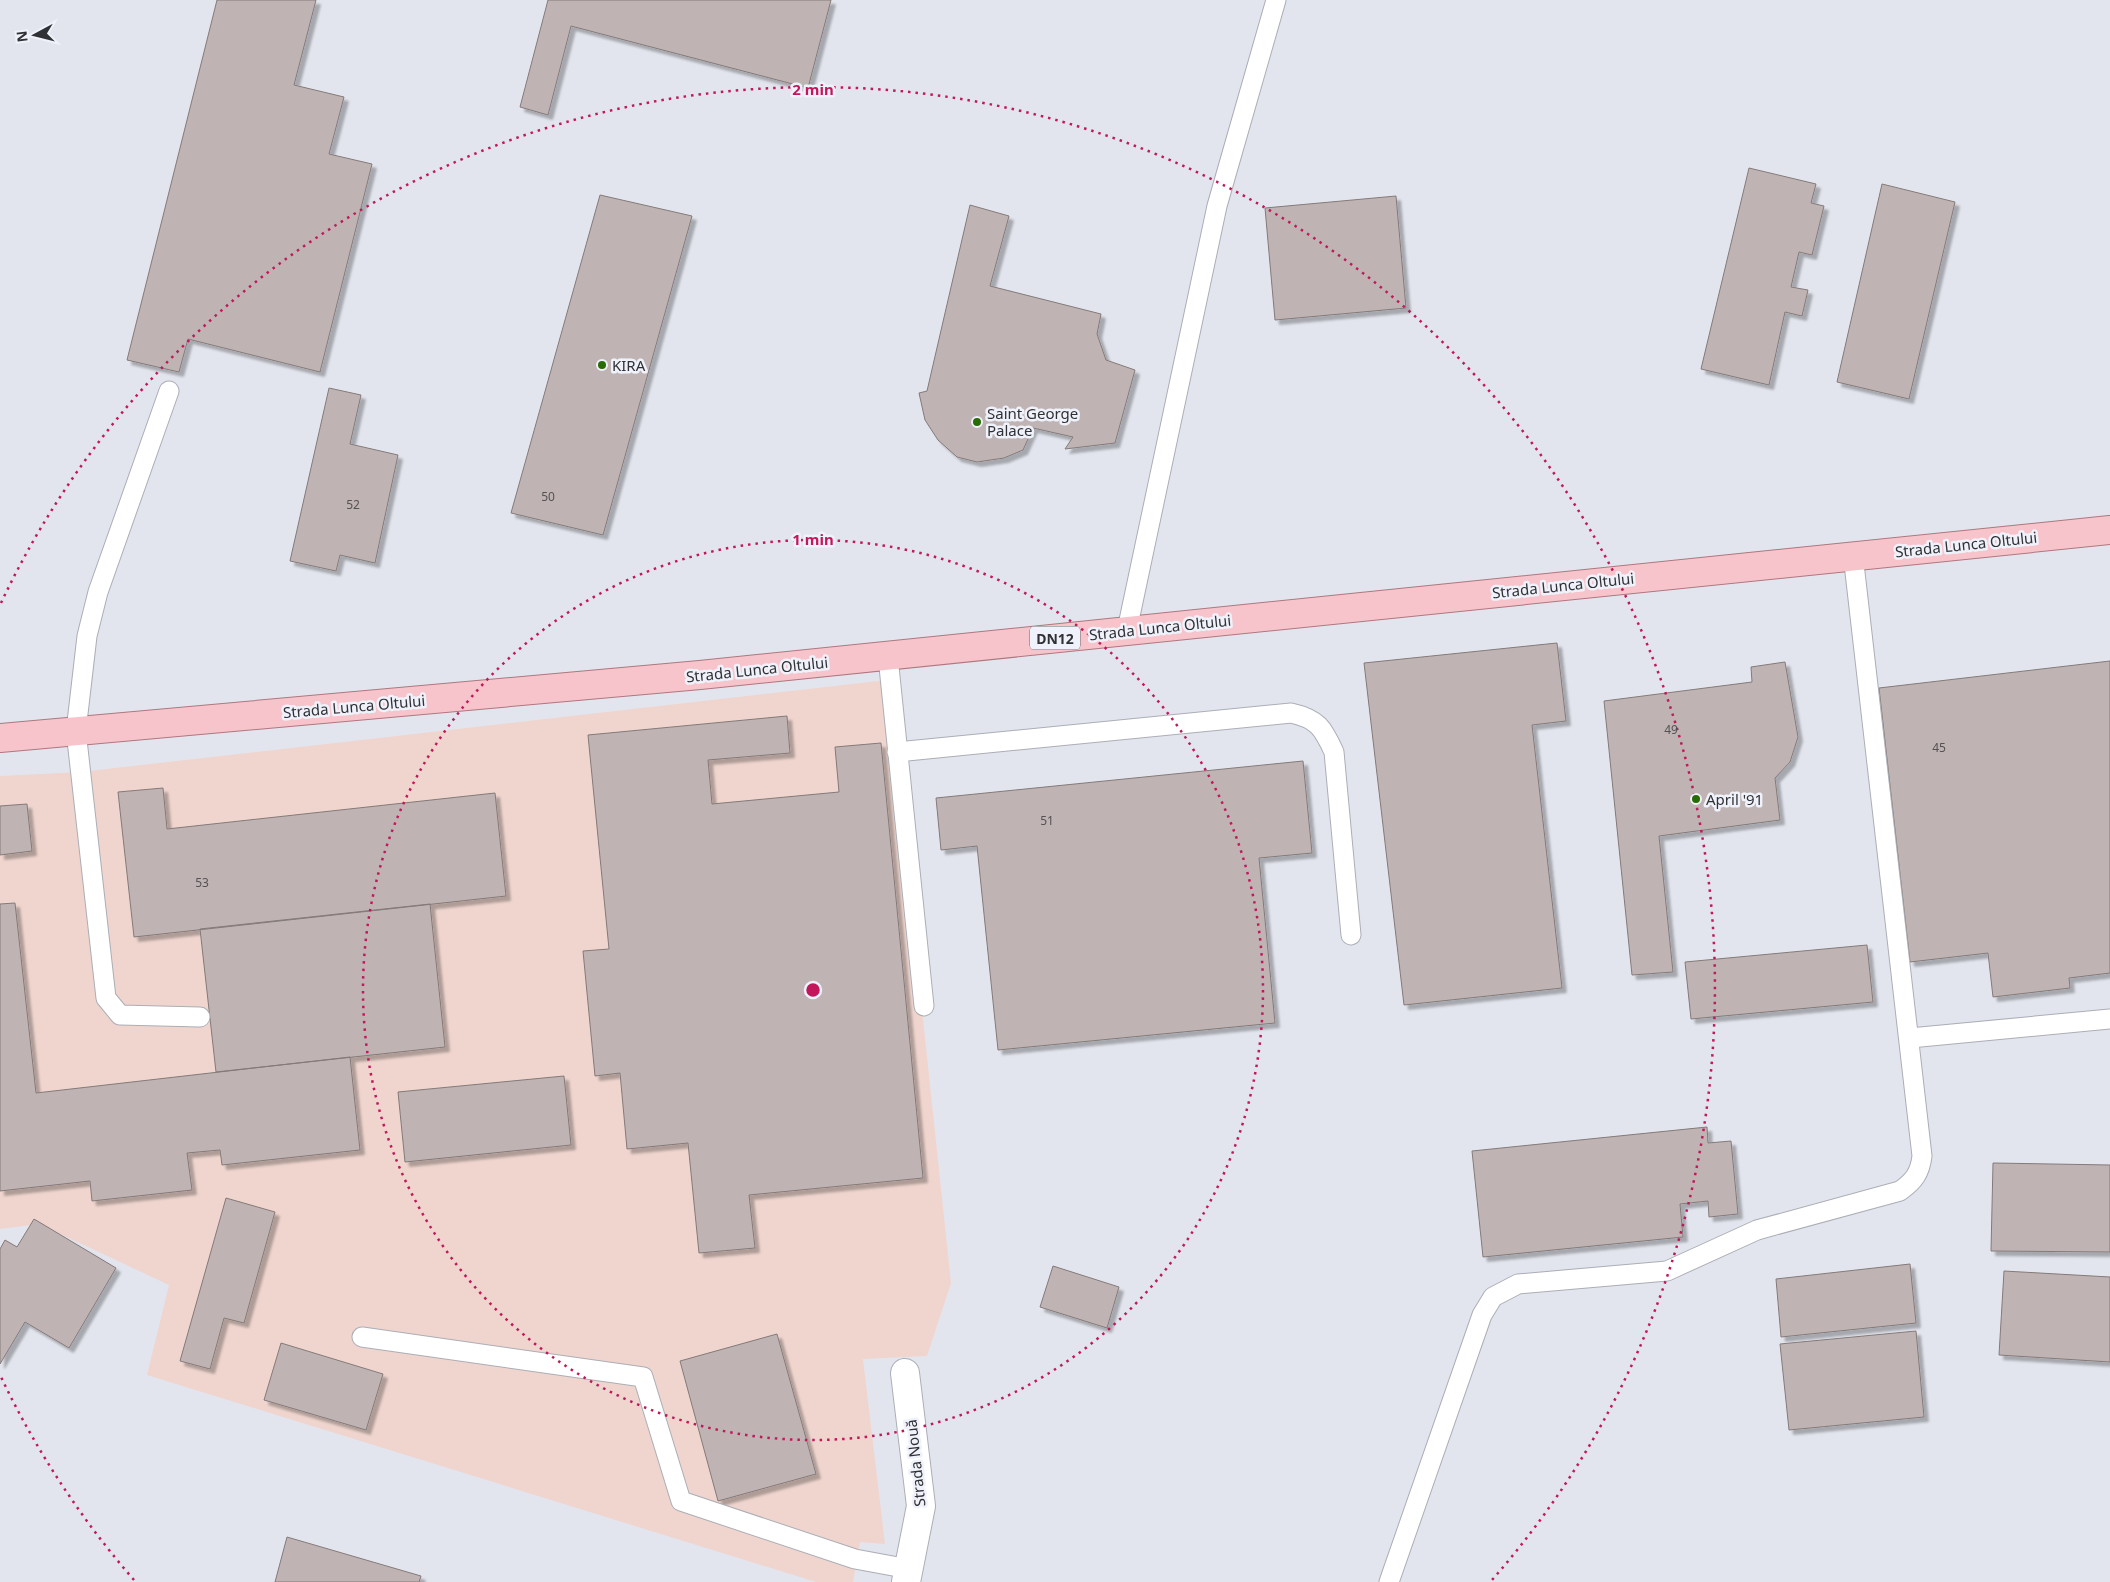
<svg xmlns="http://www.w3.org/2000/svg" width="2110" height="1582" font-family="'Noto Sans',sans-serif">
  <defs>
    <filter id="shadow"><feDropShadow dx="4.5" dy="4.5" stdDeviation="1" flood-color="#0004"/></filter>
  </defs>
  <rect width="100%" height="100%" fill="#e3e5ee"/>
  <path fill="#efd5ce" d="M887 680 951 1283 927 1356 863 1359 885 1544 860 1542 853 1582H816L147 1375 169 1285 39 1224 0 1229V776L80 772Z"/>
  <path fill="#bfb4b3" stroke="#847a79" filter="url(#shadow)" d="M217 0H316L294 85 344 97 329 154 372 164 320 372 188 339 179 372 127 360Z
    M548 0H831L808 88 571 26 548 115 520 107Z
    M1749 168 1816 184 1811 203 1824 206 1812 255 1799 252 1791 287 1808 290 1802 316 1785 312 1769 385 1701 369Z
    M1882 184 1955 202 1909 399 1837 382Z
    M600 195 692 216 603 535 511 513Z
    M1396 196 1406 308 1275 320 1265 208Z
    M970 205 1009 216 990 286 1101 314 1097 334 1106 360 1135 370 1115 443 1065 449 1073 437 1033 428 1023 450 1004 458 977 462 957 457 938 440 925 420 919 393 927 391Z
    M329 388 361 395 350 444 398 455 375 563 340 555 336 571 290 561Z
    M1557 643 1566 721 1532 725 1562 988 1404 1005 1364 663Z
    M2110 661V973L2069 978 2070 988 1993 997 1988 953 1910 962 1879 688Z
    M1785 662 1798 737 1790 762 1775 778 1780 820 1659 836 1673 972 1632 975 1604 701 1752 682 1751 667Z
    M787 716 790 753 708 760 712 804 839 792 835 747 881 743 923 1178 749 1195 755 1248 699 1253 688 1143 627 1149 620 1073 595 1076 583 951 609 949 588 735Z
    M1303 761 1312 853 1259 858 1275 1023 998 1050 977 846 941 850 936 798Z
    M163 788 167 829 495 793 506 896 134 937 118 792Z
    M27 804 32 851 0 855V806Z
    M15 903 36 1093 350 1057 360 1150 222 1165 220 1150 187 1153 192 1190 92 1201 90 1181 0 1191V904Z
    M430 904 445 1047 216 1072 200 929Z
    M1867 945 1873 1002 1691 1019 1685 962Z
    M564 1076 571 1145 405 1162 398 1092Z
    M1707 1127 1708 1143 1731 1141 1738 1214 1709 1217 1708 1201 1680 1204 1683 1237 1483 1257 1472 1151Z
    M1993 1163 2110 1165V1252L1991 1251Z
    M226 1198 275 1212 244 1323 224 1318 210 1369 180 1361Z
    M34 1219 116 1268 69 1348 25 1322 0 1364V1249L5 1240 17 1247Z
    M1910 1264 1916 1323 1781 1337 1776 1279Z
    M1053 1266 1119 1287 1107 1328 1040 1307Z
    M2004 1271 2110 1277V1362L1999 1355Z
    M1916 1331 1924 1417 1789 1430 1780 1344Z
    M777 1334 816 1474 718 1501 680 1361Z
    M281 1343 383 1374 366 1430 264 1400Z
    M287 1537 421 1576 419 1582H275Z"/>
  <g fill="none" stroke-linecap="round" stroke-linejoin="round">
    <g stroke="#abaeb6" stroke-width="21">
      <path id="lane" d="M169 391 98 592 87 636 76 731 106 998 120 1015 200 1017
        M1127 630 1217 206 1276 0
        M888 657 924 1006
        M897 752 1291 713C1318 719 1323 728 1334 752L1351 935
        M1910 1038 2110 1019
        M362 1337 643 1377 681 1501 855 1559 909 1569
        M1389 1582 1482 1315 1493 1297 1518 1284 1667 1271 1757 1230 1900 1191C1914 1181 1920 1173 1922 1156L1853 555"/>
    </g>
    <g stroke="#abaeb6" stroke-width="30">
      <path id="street" d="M905 1373 921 1506 906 1582"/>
    </g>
    <g stroke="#ae777f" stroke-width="30">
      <path id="primary" d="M0 738 700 675 2110 530"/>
    </g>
    <use href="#lane" stroke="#fff" stroke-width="19"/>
    <use href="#street" stroke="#fff" stroke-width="28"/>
    <use href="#primary" stroke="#f7c4cb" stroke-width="28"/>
  </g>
  <g fill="none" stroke="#c2185b" stroke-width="2.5" stroke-dasharray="2.5 5">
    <circle cx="813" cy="990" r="450"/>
    <path d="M134 1580A900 900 0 0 1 1 1377M1 603A900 900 0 1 1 1492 1580"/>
  </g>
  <g fill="#286c06" stroke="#f0f2fb" stroke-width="2">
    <circle cx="602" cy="365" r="5"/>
    <circle cx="977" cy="422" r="5"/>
    <circle cx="1696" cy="799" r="5"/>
  </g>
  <g text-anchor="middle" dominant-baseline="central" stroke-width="5" stroke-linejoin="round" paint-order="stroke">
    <g font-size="12" fill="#545254">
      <text x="548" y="496">50</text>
      <text x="353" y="504">52</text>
      <text x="1671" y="729">49</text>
      <text x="1939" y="747">45</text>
      <text x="1047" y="820">51</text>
      <text x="202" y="882">53</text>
    </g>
    <rect fill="#f0f2fb" stroke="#6a6b70" stroke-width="1" x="1030" y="626.5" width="50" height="23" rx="4"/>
    <g font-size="14" font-weight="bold" fill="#303134">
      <text x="1055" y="638">DN12</text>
    </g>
    <g font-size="15" fill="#303134" stroke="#f0f2fb" text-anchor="start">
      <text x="612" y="365">KIRA</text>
      <text x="987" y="413">Saint George<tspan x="987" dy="17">Palace</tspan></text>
      <text x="1706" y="799">April '91</text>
    </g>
    <g font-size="15" fill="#303134" stroke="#f0f2fb">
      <text transform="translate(1966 544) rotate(-6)">Strada Lunca Oltului</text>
      <text transform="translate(1563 585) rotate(-6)">Strada Lunca Oltului</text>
      <text transform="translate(1160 627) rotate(-6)">Strada Lunca Oltului</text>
      <text transform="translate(757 669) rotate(-6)">Strada Lunca Oltului</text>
      <text transform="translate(354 706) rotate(-5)">Strada Lunca Oltului</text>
      <text transform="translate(915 1463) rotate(-96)">Strada Nouă</text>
    </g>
  </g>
  <circle cx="813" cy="990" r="8" fill="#c2185b" stroke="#f0f2fb" stroke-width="2.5"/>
  <g font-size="15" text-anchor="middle" font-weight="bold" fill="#c2185b" stroke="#f0f2fb" stroke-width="5" stroke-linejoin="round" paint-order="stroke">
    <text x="813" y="95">2 min</text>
    <text x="813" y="545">1 min</text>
  </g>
  <g transform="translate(35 35) rotate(263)" stroke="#f0f2fb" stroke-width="4" paint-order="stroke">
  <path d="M0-4L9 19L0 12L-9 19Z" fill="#303134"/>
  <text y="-8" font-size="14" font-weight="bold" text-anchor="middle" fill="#303134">N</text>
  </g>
</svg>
